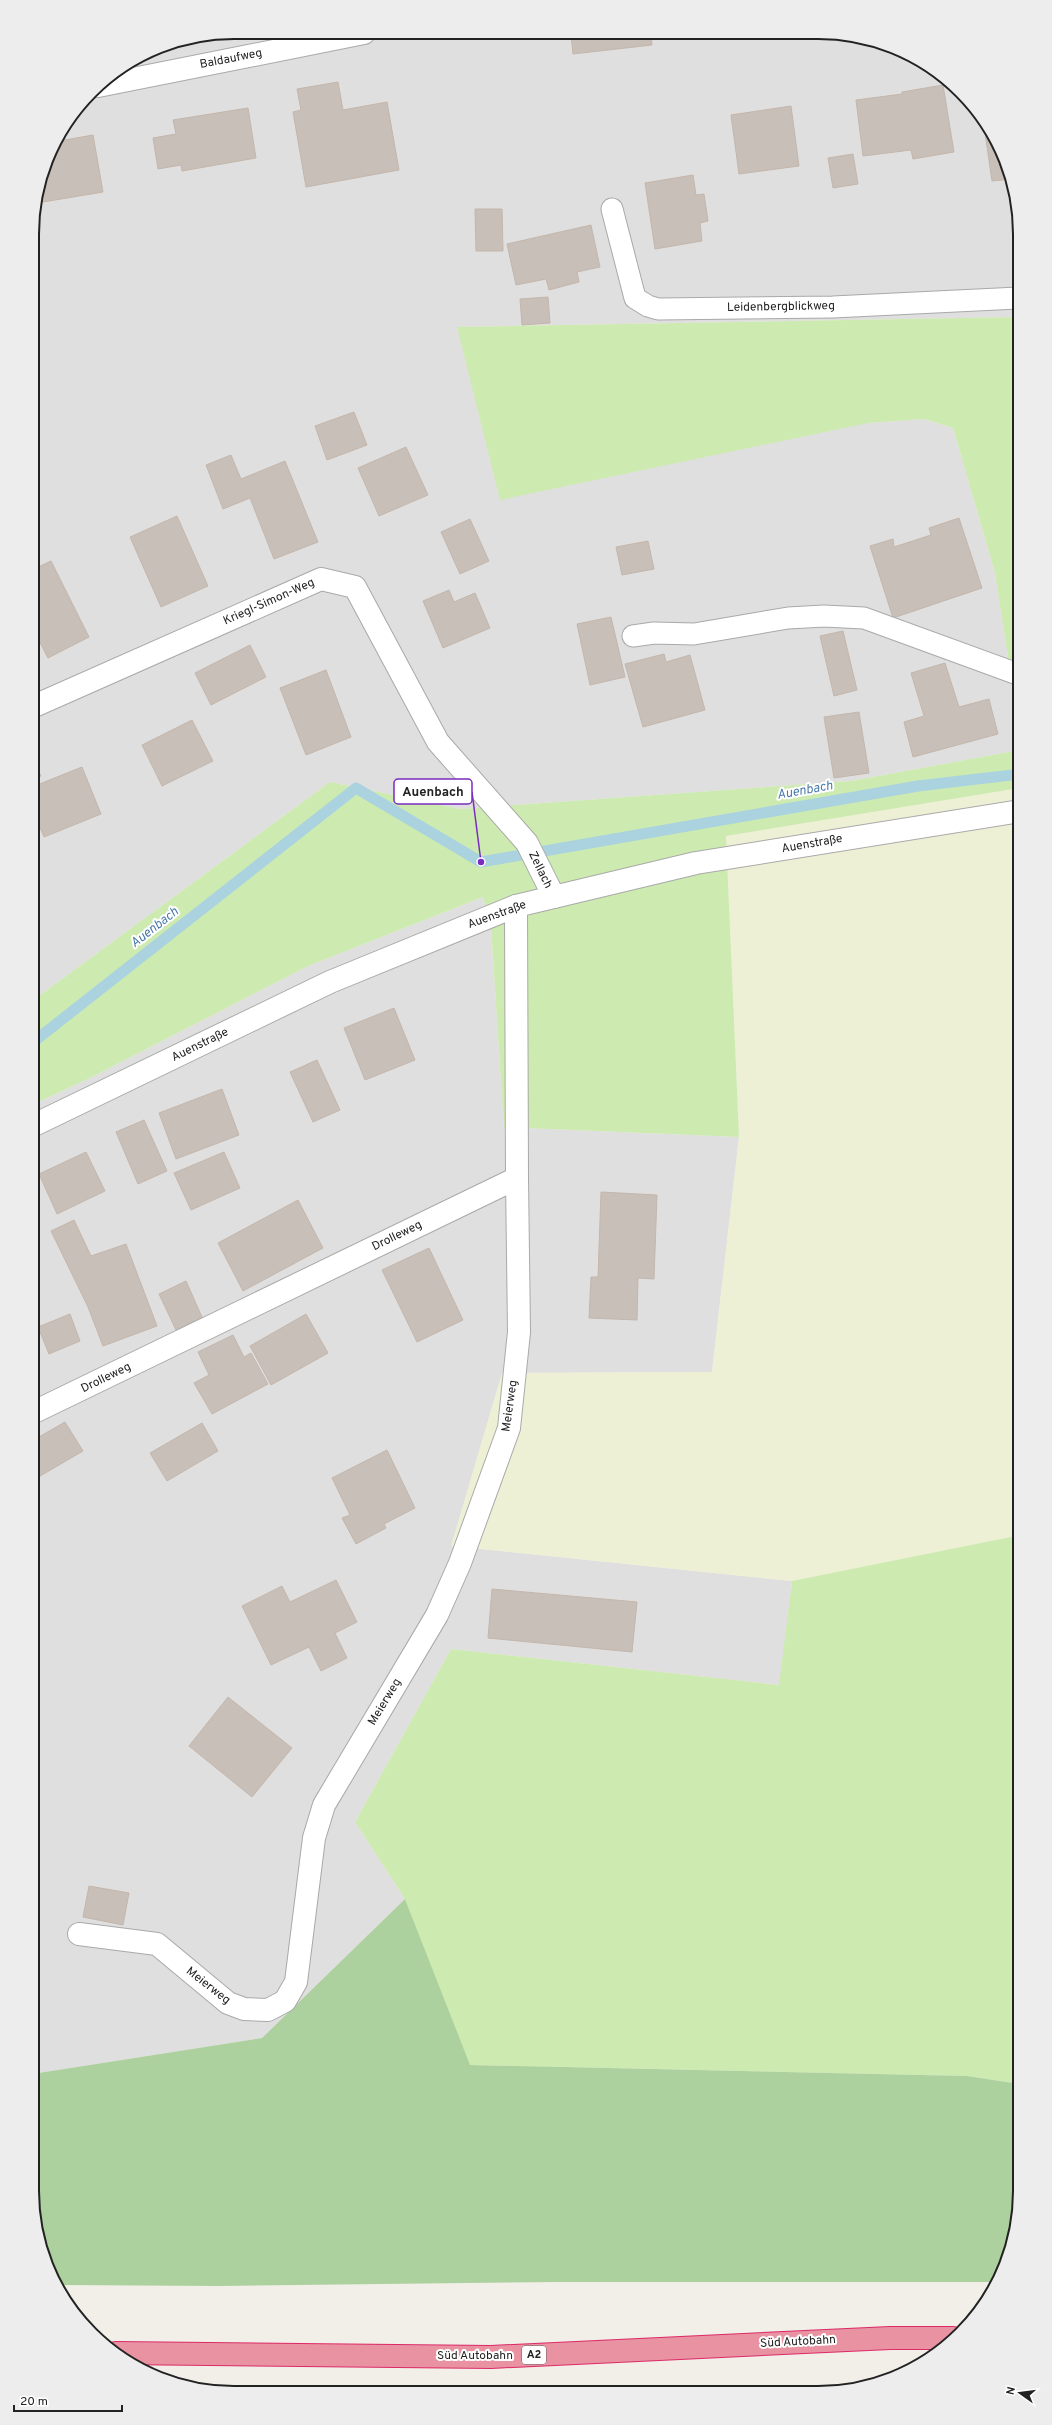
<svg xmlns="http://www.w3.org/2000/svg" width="1052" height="2425" font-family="Overpass,sans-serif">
  <rect width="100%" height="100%" fill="#f2efe9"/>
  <path fill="#e0dfdf" d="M234 32 857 36 908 53 951 82 986 122 1013 181 1020 234V317L457 327 868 423 924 419 953 428 995 573 1013 690 1020 692V750L851 781 460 809 330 782 32 1001V220L53 145 101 82 157 47Z
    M483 897 491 928 504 1127 739 1137 712 1372 502 1373 452 1546 792 1581 780 1685 451 1649 355 1822 405 1899 262 2038 32 2074V1105L90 1078 308 966Z"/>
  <path fill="#eef0d5" d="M1020 788V1535L792 1581 451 1546 502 1373 712 1372 739 1137 726 835Z"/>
  <path fill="#cdebb0" d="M1020 317V692L1013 690 995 573 953 428 924 419 868 423 500 500 457 327Z
    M1020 750V788L726 836 739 1137 504 1127 491 928 483 897 308 966 90 1078 32 1105V1001L330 782 460 809 851 781Z
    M1020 1535V2084L967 2076 469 2065 405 1899 355 1822 451 1649 779 1685 792 1581Z"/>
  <path fill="#add19e" d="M405 1899 470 2065 967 2076 1020 2084C1020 2145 1028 2228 997 2282H560L221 2286 58 2285 39 2244 32 2191V2074L262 2038Z"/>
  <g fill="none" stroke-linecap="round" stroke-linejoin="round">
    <path stroke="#aad3df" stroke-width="11" d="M32 1043 356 788 481 862 918 786 1020 774"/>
  </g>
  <path fill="#c7bfb8" stroke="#c4b6ab" d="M571 34 651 35 652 45 573 54Z
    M338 82 343 110 387 102 399 170 306 187 293 112 301 110 297 89Z
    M943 85 954 152 913 159 911 150 863 156 856 100 902 94V92Z
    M791 106 799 166 739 174 731 115Z
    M248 108 256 158 182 171 181 165 158 169 153 138 176 134 173 120Z
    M983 119 986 122 1012 179 992 181Z
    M63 131 65 140 93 135 103 192 37 203 53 145Z
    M853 154 858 184 833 188 828 158Z
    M693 175 696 195 704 194 708 221 700 223 702 241 655 249 645 183Z
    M475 209H502L503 251H476Z
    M591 225 600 267 577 272 579 282 549 290 546 279 516 285 507 244Z
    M548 297 550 323 522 325 520 299Z
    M354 412 367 445 327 460 315 426Z
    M406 447 428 495 379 516 358 468Z
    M231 455 241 479 285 461 318 542 274 559 250 498 223 509 206 465Z
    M177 516 208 586 161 607 130 537Z
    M959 518 982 588 893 618 870 546 893 539 894 547 931 535 929 528Z
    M470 519 489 561 460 574 441 532Z
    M648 541 654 569 622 575 616 547Z
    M51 561 89 637 48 658 32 627V570Z
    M449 590 454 602 475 593 490 628 443 648 423 601Z
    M611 617 625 677 590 685 577 624Z
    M843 631 857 690 834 696 820 636Z
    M250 645 266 677 211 705 195 673Z
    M664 654 666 662 690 655 705 710 643 727 625 664Z
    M945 663 959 707 989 699 998 734 913 757 904 722 924 716 911 673Z
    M326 670 351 737 306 755 280 688Z
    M859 712 869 773 834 778 824 717Z
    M192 720 213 761 162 786 142 745Z
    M32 759 41 776 32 780Z
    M82 767 101 814 44 837 32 808V787Z
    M394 1008 415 1060 365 1080 344 1028Z
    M317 1060 340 1110 313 1122 290 1072Z
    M222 1089 239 1135 176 1159 159 1113Z
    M144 1120 167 1171 138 1184 116 1132Z
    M86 1152 105 1191 57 1214 39 1174Z
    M224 1152 240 1188 191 1210 174 1173Z
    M601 1192 657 1195 654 1279 638 1278 637 1320 589 1318 591 1277H598Z
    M298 1200 323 1248 243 1291 218 1243Z
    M74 1220 91 1256 126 1244 157 1326 103 1346 88 1307 51 1231Z
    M429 1248 463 1320 417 1342 382 1270Z
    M186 1281 202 1317 176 1330 159 1294Z
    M70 1314 80 1341 49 1354 38 1327Z
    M306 1314 328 1353 271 1385 250 1346Z
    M233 1335 244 1357 251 1353 268 1384 212 1414 194 1383 209 1375 198 1352Z
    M65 1422 83 1451 35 1479 32 1475V1441Z
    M202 1423 218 1451 167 1481 150 1453Z
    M387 1450 415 1508 384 1524 386 1528 356 1544 342 1518 350 1515 332 1478Z
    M336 1580 357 1622 335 1633 347 1658 321 1671 309 1647 271 1665 242 1606 282 1586 290 1602Z
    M492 1589 637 1602 632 1652 488 1638Z
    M228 1697 292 1748 252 1797 189 1746Z
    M89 1886 129 1893 123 1925 83 1917Z"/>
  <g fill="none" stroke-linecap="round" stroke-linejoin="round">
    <g stroke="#a9a9a9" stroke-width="23">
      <path id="service" d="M612 209 635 298 648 306 658 309 833 307 1020 298
        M633 636 654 633 694 634 788 618 824 616 864 618 1020 675"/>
    </g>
    <g stroke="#a9a9a9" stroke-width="24">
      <path id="minor" d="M98 86 364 33
        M32 707 321 579 355 587 438 742 527 843 554 897
        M32 1413 517 1178 516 906
        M79 1934 157 1944 228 2003 244 2009 268 2010 285 2001 296 1982 314 1838 324 1805 437 1615 460 1563 509 1428 519 1332 517 1178"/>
    </g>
    <g stroke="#a9a9a9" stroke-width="24">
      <path id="tertiary" d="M32 1126 330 982 516 906 696 863 1020 811"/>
    </g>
    <g stroke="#dc2a67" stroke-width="24">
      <path id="motorway" d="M116 2353 491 2357 890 2338H953"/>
    </g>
    <use href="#service" stroke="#fff" stroke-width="21"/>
    <use href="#minor" stroke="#fff" stroke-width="22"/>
    <use href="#tertiary" stroke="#fff" stroke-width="22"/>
    <use href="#motorway" stroke="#e892a2" stroke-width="22"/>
  </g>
  <g text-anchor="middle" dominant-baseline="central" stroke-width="4" stroke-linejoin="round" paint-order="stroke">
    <rect fill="#fff" stroke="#646464" stroke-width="1" x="522" y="2346" width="24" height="18" rx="3"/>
    <g font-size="11" font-weight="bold" fill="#222">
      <text x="534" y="2355">A2</text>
    </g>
    <g font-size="12" fill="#222" stroke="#fff">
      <text transform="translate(231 59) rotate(-11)">Baldaufweg</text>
      <text transform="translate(781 307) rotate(-1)">Leidenbergblickweg</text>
      <text transform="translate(269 602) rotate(-24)">Kriegl-Simon-Weg</text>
      <text transform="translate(812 844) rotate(-10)">Auenstraße</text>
      <text transform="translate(540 870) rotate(64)">Zellach</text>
      <text transform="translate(497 915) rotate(-20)">Auenstraße</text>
      <text transform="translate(200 1045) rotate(-26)">Auenstraße</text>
      <text transform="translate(397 1236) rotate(-26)">Drolleweg</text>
      <text transform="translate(106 1378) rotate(-26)">Drolleweg</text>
      <text transform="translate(510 1406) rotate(-82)">Meierweg</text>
      <text transform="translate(385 1702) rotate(-59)">Meierweg</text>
      <text transform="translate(208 1986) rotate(38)">Meierweg</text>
      <text transform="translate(798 2342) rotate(-3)">Süd Autobahn</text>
      <text x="475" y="2356">Süd Autobahn</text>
    </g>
    <g font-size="13" font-style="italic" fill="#4a7aab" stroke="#fff">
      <text transform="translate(805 791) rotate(-10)">Auenbach</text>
      <text transform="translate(155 928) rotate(-38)">Auenbach</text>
    </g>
  </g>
  <path d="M0 0H1052V2425H0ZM234 39H818A195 195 0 0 1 1013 234V2191A195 195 0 0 1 818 2386H234A195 195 0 0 1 39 2191V234A195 195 0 0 1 234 39Z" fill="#ededed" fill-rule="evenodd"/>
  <path fill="none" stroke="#222" stroke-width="2" d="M234 39H818A195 195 0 0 1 1013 234V2191A195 195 0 0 1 818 2386H234A195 195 0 0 1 39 2191V234A195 195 0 0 1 234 39Z"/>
  <path fill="none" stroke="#7b2cbf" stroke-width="1.5" d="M481 862L472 792"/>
  <circle fill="#7b2cbf" stroke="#fff" stroke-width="1.5" cx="481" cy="862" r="4"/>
  <rect fill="#fff" stroke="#7b2cbf" stroke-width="1.5" x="394" y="779" width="78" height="25" rx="4"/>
  <g font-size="13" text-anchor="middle" font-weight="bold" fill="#222">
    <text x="433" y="796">Auenbach</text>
  </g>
  <g transform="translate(1020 2393) rotate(284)" stroke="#ffffff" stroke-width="3" paint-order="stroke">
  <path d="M0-3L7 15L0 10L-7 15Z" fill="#222222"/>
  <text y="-6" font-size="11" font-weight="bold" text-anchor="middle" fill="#222222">N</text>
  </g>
  <path d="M14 2405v6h108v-6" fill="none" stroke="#222222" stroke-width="2"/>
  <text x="20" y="2405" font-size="12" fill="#222222" stroke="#ffffff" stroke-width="3" paint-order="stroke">20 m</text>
</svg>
